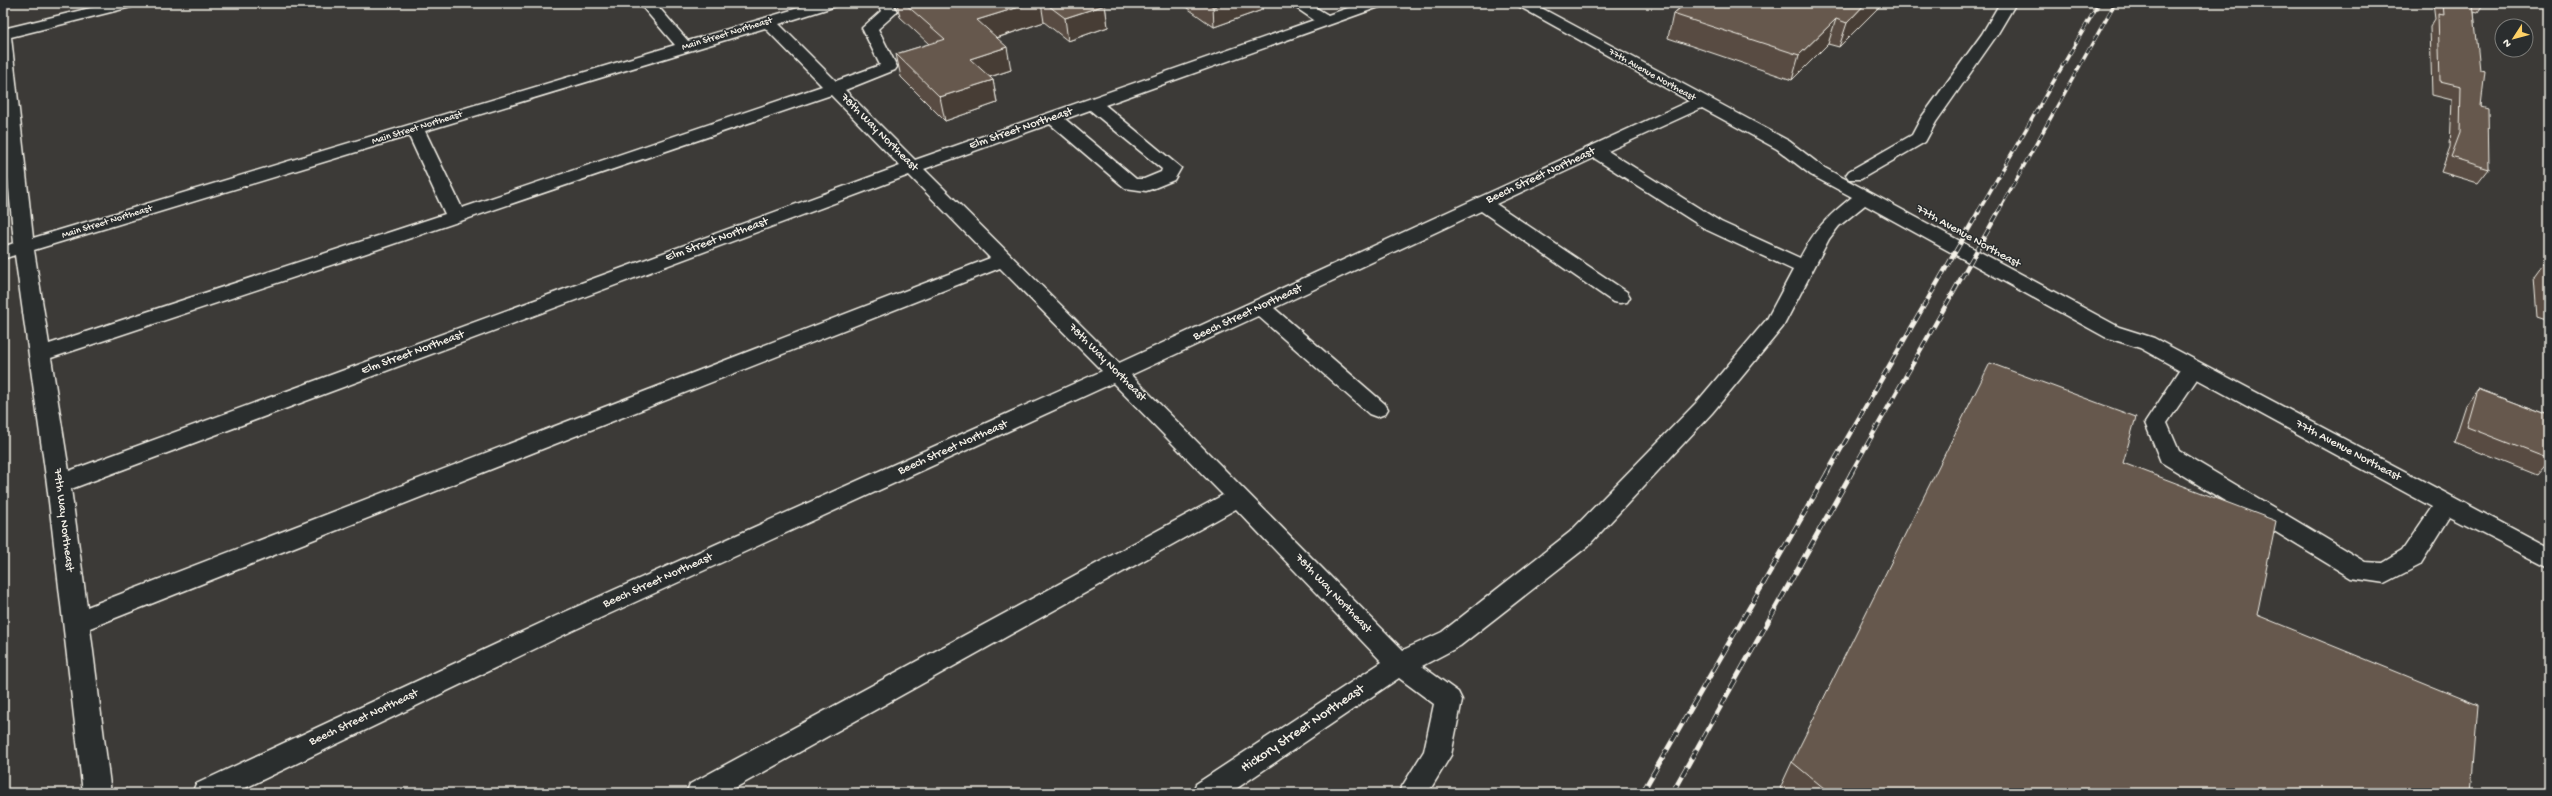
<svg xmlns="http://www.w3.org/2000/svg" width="2552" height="796" font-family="'Gochi Hand',sans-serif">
  <rect width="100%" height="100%" fill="#3c3a37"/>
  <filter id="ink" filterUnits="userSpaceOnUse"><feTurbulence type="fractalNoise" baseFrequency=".025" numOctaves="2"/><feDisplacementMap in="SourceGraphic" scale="8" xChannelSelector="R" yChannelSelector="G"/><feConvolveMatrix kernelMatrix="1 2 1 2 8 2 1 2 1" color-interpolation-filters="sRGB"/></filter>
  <g filter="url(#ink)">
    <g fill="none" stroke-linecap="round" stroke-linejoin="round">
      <g stroke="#f4f1e8" stroke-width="3">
        <path id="minor" d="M111 3H138L135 6 11 37 33 238 675 45 639 3H655L688 41 815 3H839L836 6 779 24 836 81 880 65 862 28 881 11 877 3H893L897 12 878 29 897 67 895 70 845 90 915 160 1314 20 1289 3H1308L1328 15 1362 3H1385L1382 6 1105 105 1181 168 1174 180 1152 189 1146 191 1125 188 1050 124 924 169 1119 363 1689 101 1513 3H1532L1789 141 1823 167 2119 327 2154 338 2549 548V568L2450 517 2420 565 2385 583 2351 578 2161 462 2145 423 2180 370 2140 348 2105 337 1865 205 1839 226 1829 239 1783 327 1712 413 1588 546 1460 646 1422 666 1458 692 1462 700 1451 755 1428 793H1398L1424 751 1434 704 1399 678 1230 793H1192L1196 784 1382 662 1236 509 726 793H686L690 784 1223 495 1113 383 574 630 235 793H192L196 784 556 616 1102 371 1000 268 90 628 111 793H83L47 484 15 255 3 259V247L14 243 3 123V29ZM765 28 822 86 462 208 425 131ZM831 95 900 166 69 471 51 358 349 259ZM1702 108 1777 149 1811 175 1852 197C1826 218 1815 229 1800 258L1721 222 1608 151ZM1090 110 1162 169 1161 172 1144 179H1136L1065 119ZM409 136 445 214 49 344 34 250ZM1594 158 1707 230 1793 270 1767 319 1696 403 1570 532 1442 632 1403 650 1131 375 1258 316 1369 414 1377 417 1385 414 1388 409 1385 404 1274 308 1481 211 1613 302 1620 303 1627 302 1630 297 1627 292 1496 204ZM909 175 990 258 87 607 71 489ZM2197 379 2432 507 2402 551 2382 563 2365 562 2179 451 2167 423Z
          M2000 3H2016L1997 35 1936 122 1925 142 1861 179H1849L1846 175 1849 171 1912 135 1921 118 1982 34Z"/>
      </g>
      <path stroke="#f4f1e8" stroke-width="2" stroke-dasharray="3 2.5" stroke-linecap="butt" d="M2547 3 2549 14"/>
      <use href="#minor" fill="#2a2d2e" fill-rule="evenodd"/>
      <g stroke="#f4f1e8" stroke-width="3.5">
        <path id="rail-far2" d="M1978 212 2099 3
          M1998 212 2115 3"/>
      </g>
      <g stroke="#f4f1e8" stroke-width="4.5">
        <path id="rail-far1" d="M1827 473 1979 211
          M1851 473 1999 211"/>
      </g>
      <g stroke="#f4f1e8" stroke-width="5">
        <path id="rail" d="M1642 793 1828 472
          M1672 793 1852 472"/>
      </g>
      <use href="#rail-far2" stroke="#2a2d2e" stroke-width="2.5" stroke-dasharray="7" stroke-linecap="butt"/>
      <use href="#rail-far1" stroke="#2a2d2e" stroke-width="3" stroke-dasharray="8" stroke-linecap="butt"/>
      <use href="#rail" stroke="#2a2d2e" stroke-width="3.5" stroke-dasharray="10" stroke-linecap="butt"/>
    </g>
    <path fill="#584c42" stroke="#f4f1e8" d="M897 3H1104H1103L1105 5 1108 27 1068 41 1044 22 997 38 1011 70 990 77 993 80 997 103 945 121 901 77 896 54 929 44 900 17Z
      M1180 3H1262V10L1214 27Z
      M1685 3H1883L1839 47 1828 44 1792 80 1668 38 1673 14Z
      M2433 3H2484L2478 12 2474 11 2481 106 2489 169 2478 183 2441 172 2450 147 2452 100 2432 95 2430 27 2435 19Z
      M2545 262 2549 263V325H2547L2546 320 2537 317 2534 277Z
      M2478 389 2549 416V460L2536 475 2454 442 2466 405Z
      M2123 463 2257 615 2471 793H1786L1780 788 1792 762Z"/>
    <path fill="#473e36" stroke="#f4f1e8" d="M1032 3H1041L1044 22 981 43 977 20Z
      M1226 3H1262V10L1214 27 1213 7Z
      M1866 3H1883L1839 47 1847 23Z
      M1105 5 1108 27 1068 41 1065 18Z
      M1836 19 1828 44 1792 80 1799 55Z
      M1007 47 1011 70 974 82 970 59Z
      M993 80 997 103 945 121 940 97Z"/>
    <path fill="#66584d" stroke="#f4f1e8" d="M904 3H1032L977 20 1007 47 970 59 993 80 940 97 896 54 945 39Z
      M1045 3H1103L1105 5 1065 18Z
      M1207 3H1226L1213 7Z
      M1686 3H1866L1847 23 1836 19 1799 55 1673 14Z
      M2443 3H2473L2480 70 2485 71 2481 106 2488 108 2489 169 2451 157 2460 133 2461 86 2440 81 2438 14 2444 15Z
      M2545 262 2549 263V297Z
      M1990 363 2136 417 2123 463 2276 521 2257 615 2478 705 2471 793H1830L1792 762Z
      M2478 389 2549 416V459L2467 427Z"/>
  </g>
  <g text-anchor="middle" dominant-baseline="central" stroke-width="3" stroke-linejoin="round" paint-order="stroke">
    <g font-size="10" fill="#f4f1e8" stroke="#2a2d2e">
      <text transform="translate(727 34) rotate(-17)">Main Street Northeast</text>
      <text transform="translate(1652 75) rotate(29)">77th Avenue Northeast</text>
      <text transform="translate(417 128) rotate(-17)">Main Street Northeast</text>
      <text transform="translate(107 222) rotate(-17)">Main Street Northeast</text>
    </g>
    <g font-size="12" fill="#f4f1e8" stroke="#2a2d2e">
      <text transform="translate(1021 129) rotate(-19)">Elm Street Northeast</text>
      <text transform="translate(879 133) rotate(45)">78th Way Northeast</text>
      <text transform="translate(1541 176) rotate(-25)">Beech Street Northeast</text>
      <text transform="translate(1968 237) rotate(29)">77th Avenue Northeast</text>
      <text transform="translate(717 240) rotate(-20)">Elm Street Northeast</text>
      <text transform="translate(1248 313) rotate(-25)">Beech Street Northeast</text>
      <text transform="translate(413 353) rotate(-20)">Elm Street Northeast</text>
      <text transform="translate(1107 363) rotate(45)">78th Way Northeast</text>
      <text transform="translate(953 448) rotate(-24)">Beech Street Northeast</text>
      <text transform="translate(2348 451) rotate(28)">77th Avenue Northeast</text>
      <text transform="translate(63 520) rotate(83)">79th Way Northeast</text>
      <text transform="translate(658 581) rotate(-24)">Beech Street Northeast</text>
      <text transform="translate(1333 594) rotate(46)">78th Way Northeast</text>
      <text transform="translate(364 718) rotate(-25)">Beech Street Northeast</text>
    </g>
    <g font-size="14" fill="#f4f1e8" stroke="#2a2d2e">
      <text transform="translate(1303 729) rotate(-34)">Hickory Street Northeast</text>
    </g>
  </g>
  <rect width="2552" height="796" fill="none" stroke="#2a2d2e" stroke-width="16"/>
  <rect x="8" y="8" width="2536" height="780" fill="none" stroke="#f4f1e8" stroke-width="1.5" filter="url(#ink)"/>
  <g transform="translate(2514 38) rotate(234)"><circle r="19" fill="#2a2d2e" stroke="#7b7b78"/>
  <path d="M0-3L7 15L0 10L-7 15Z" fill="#ffd166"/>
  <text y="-6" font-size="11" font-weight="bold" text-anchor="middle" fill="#f4f1e8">N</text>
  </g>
</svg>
